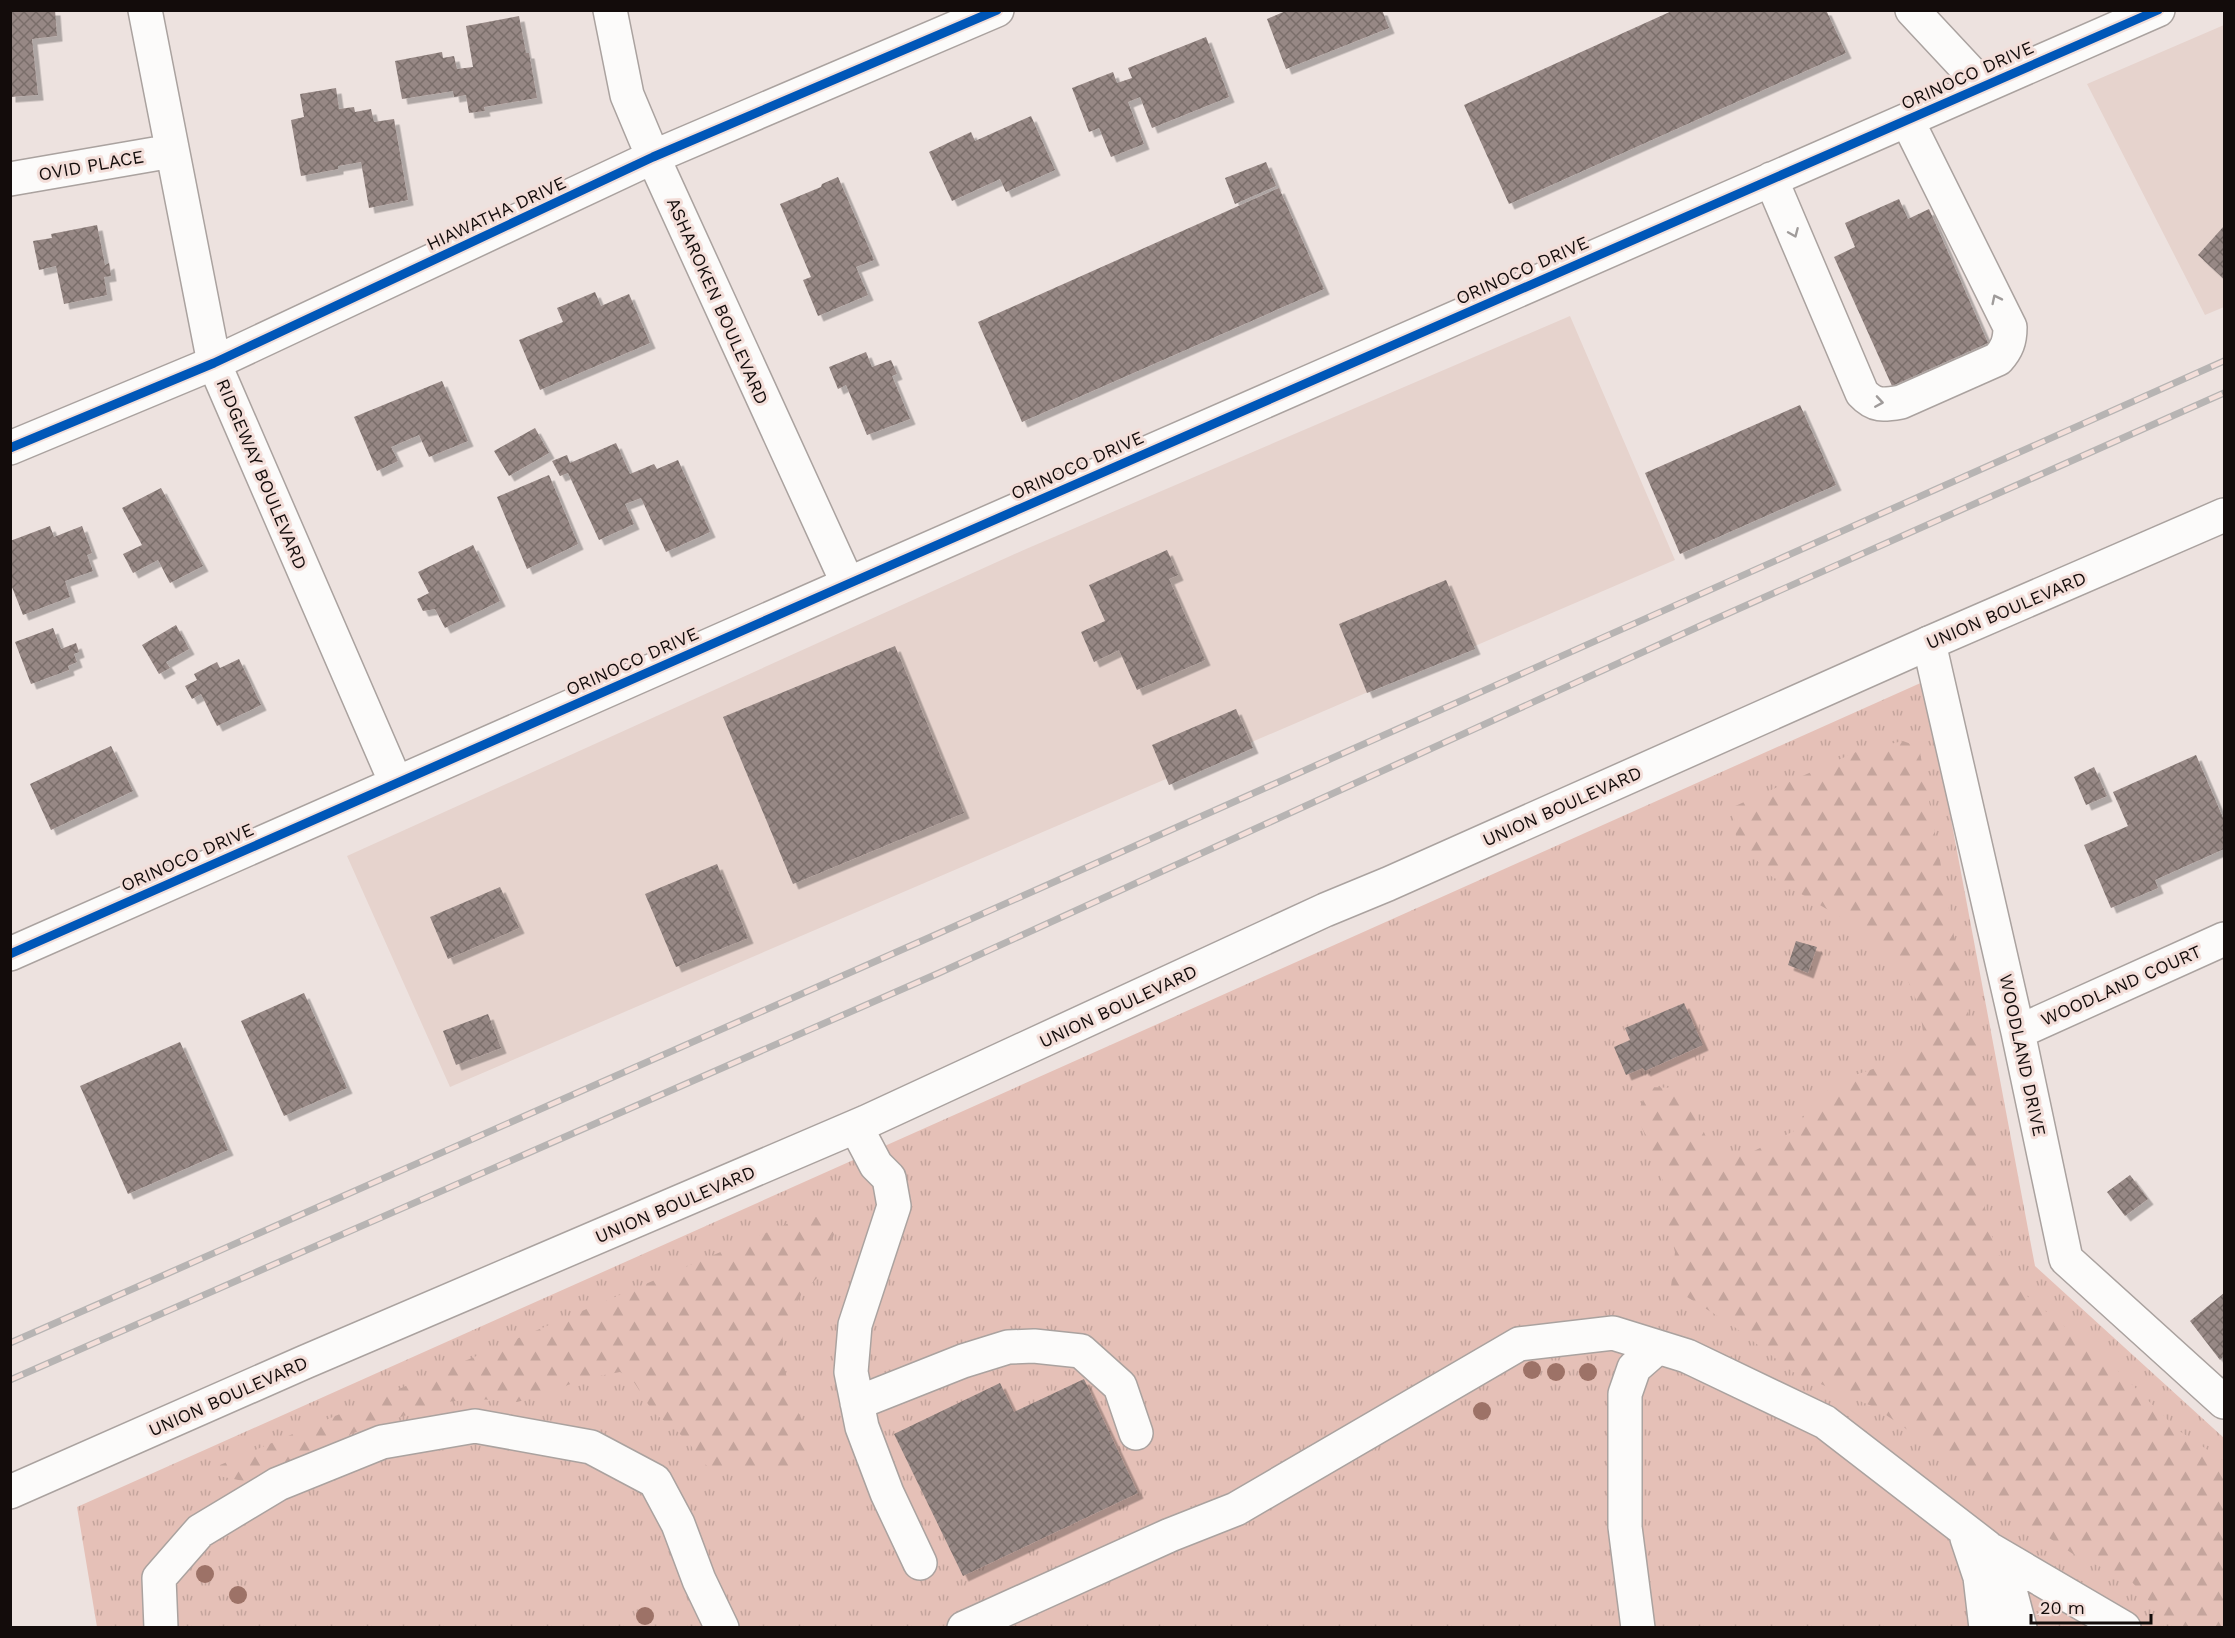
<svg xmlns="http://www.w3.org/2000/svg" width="2235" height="1638" font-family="'Work Sans',sans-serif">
  <defs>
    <pattern id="grass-tufts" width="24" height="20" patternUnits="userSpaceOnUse" patternTransform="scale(1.5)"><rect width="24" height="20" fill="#e5c0b7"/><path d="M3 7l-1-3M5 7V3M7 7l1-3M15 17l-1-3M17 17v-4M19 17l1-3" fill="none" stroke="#c4a49c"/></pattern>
    <pattern id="forest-firs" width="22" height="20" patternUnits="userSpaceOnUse" patternTransform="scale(1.5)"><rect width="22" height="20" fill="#e5c0b7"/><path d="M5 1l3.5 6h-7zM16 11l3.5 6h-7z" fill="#c4a49c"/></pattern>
    <pattern id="building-cross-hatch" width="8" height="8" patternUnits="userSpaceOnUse" patternTransform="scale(1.5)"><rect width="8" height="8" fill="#978885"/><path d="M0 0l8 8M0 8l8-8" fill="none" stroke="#7a6e6b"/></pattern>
    <filter id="shadow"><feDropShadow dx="5.5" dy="5.5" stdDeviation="0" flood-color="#0004"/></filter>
  </defs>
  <rect width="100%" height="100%" fill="#ede2df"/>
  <path fill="#e6d3cd" d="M2224 25V307L2205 315 2087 84Z
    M1570 316 1675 560 450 1087 347 856 1026 549Z"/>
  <path fill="url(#grass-tufts)" d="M1925 681 2035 1266 2224 1438V1627H97L77 1507Z"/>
  <path fill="url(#forest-firs)" d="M1903 741 1919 747 1969 1017 1978 1051 1979 1088 1976 1128V1172L1995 1249 2028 1297 2109 1362 2178 1430 2224 1461V1627H2173L2131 1581 2073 1554 2015 1515 1941 1453 1876 1408 1793 1372 1732 1325 1671 1287 1675 1252 1668 1225V1194L1637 1115 1648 1087 1679 1088 1696 1114 1713 1153H1750L1794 1131 1816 1099 1846 1078 1906 1058 1924 1040 1920 1009 1903 969 1857 927 1771 876 1736 837 1733 807 1856 752Z
    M803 1217H827L834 1234 823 1272 802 1293 782 1332 785 1371 796 1408 812 1440 808 1461 788 1468 715 1471 697 1459 692 1447 678 1432 653 1412 632 1379 620 1372 583 1379 543 1395 517 1402 479 1399 445 1402 353 1433 253 1483 219 1476 220 1465Z"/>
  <path fill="url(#building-cross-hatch)" filter="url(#shadow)" d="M10 10H55L57 36 32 39 38 95 10 97Z
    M1288 10H1382L1389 28 1286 69 1267 19Z
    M1674 10H1826L1846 53 1509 204 1464 105Z
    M519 16 526 53H529L537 98 484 107 485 111 469 113 466 95 454 97 453 91 402 99 395 61 442 52 443 58 454 56 457 69 473 67 466 26Z
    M1206 37 1229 97 1152 128 1140 97 1128 102 1144 144 1111 157 1099 128 1089 132 1072 88 1113 72 1117 83 1132 78 1128 68Z
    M336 88 339 109 354 107 355 112 371 109 374 122 394 119 408 200 369 208 361 162 338 166V169L301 176 291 120 304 117 300 94Z
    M1031 116 1055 170 1006 192 1000 179 952 201 929 152 971 132 975 141Z
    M1266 162 1276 186 1235 204 1225 178Z
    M838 177 874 260 856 267 868 295 818 316 803 280 811 277 780 204 821 187 822 184Z
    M1279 188 1324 289 1022 422 978 322Z
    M1899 199 1908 219 1929 209 1988 343 1892 386 1834 257 1855 247 1845 223Z
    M97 225 105 265 109 263 111 276 104 277 107 295 64 304 56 266 39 270 33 241 52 238 51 234Z
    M2224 226V279L2198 255Z
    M595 292 601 306 629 294 650 343 540 390 519 340 563 322 557 308Z
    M866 352 872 367 891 360 897 374 892 376 910 419 867 435 846 385 838 389 829 367Z
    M442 381 468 441 429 457 419 435 391 447 398 461 377 471 354 417Z
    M1800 405 1836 485 1680 554 1645 473Z
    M535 428 549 453 509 476 494 451Z
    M616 443 630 474 654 464 657 469 678 460 710 532 666 552 641 498 625 504 634 524 599 540 568 473 560 476 552 461 567 455 570 463Z
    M549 475 578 544 527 569 497 497Z
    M161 488 203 566 170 583 158 560 133 573 123 554 142 545 122 508Z
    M50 526 54 537 82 526 92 553 87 555 93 571 65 581 70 597 23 615 10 582V541Z
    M473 545 500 601 445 628 435 609 423 611 417 599 429 593 418 572Z
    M1167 550 1178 575 1169 579 1205 660 1137 690 1119 650 1094 662 1081 632 1105 621 1089 585Z
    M1446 580 1475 649 1367 693 1339 624Z
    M176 625 189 649 166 662 170 668 159 674 142 645Z
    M53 628 61 649 76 643 79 652 74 654 77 662 68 666 69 670 31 684 15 642Z
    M895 646 964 813 793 884 723 717Z
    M239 659 261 705 217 726 201 694 192 699 185 686 197 680 194 674 217 662 220 668Z
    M1236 709 1253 748 1169 785 1152 745Z
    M111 746 133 791 51 830 30 784Z
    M2196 755 2224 820V849L2155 880 2158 888 2111 908 2084 845 2128 826 2113 792Z
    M2094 767 2107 796 2086 805 2074 777Z
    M717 864 748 938 676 967 645 894Z
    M500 887 519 928 448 959 430 917Z
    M1796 941 1817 947 1808 973 1788 965Z
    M304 993 347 1088 284 1116 241 1021Z
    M1684 1003 1703 1045 1645 1071 1643 1068 1626 1075 1614 1047 1630 1040 1625 1028Z
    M488 1014 501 1048 456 1065 443 1031Z
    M180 1042 228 1150 128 1194 80 1086Z
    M2130 1175 2148 1199 2125 1216 2107 1192Z
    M2224 1293V1356L2220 1360 2190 1321Z
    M1084 1379 1138 1493 963 1576 894 1434 1000 1383 1014 1412Z"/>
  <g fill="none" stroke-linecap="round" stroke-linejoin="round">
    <g stroke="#aaa29f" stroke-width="36">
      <path id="minor" d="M145 10 214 363 396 783
        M610 10 627 95 653 157 848 584
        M1912 10 1983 86
        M10 179 172 151
        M1771 179 1862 393C1875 407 1884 405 1901 402L1998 359C2007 349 2010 341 2010 327L1907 120
        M10 448 214 363 653 157 997 10
        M1929 643 2018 1032 2066 1259 2224 1402
        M10 954 848 584 2158 10
        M2018 1032 2224 939
        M856 1127 876 1165 889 1178 894 1206 855 1325 851 1372 862 1427 887 1493 920 1563
        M857 1403 963 1361 1008 1347 1034 1346 1081 1351 1120 1386 1136 1433
        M1967 1538 1980 1577 1986 1628
        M1991 1550 2124 1628
        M161 1628 159 1578 200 1531 278 1484 382 1442 475 1426 591 1447 655 1481 678 1524 699 1580 722 1628
        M964 1628 1170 1535 1236 1509 1519 1344 1613 1333 1687 1356 1825 1422 1987 1547 2007 1579 2020 1628
        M1638 1628 1625 1527V1394L1634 1368 1658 1347"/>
    </g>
    <g stroke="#aaa29f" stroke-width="36">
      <path id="major" d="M10 1492 305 1362 866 1122 1325 910 1388 884 1929 643 2224 515"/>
    </g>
    <use href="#minor" stroke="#fcfbfa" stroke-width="33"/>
    <use href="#major" stroke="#fcfbfa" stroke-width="33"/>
    <g stroke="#b7b4b3" stroke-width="7">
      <path id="rail" d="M10 1343 926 939 2224 361
        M10 1380 939 973 1711 621 2224 393"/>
    </g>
    <use href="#rail" stroke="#f3ded9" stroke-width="4.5" stroke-dasharray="14" stroke-linecap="butt"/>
    <g stroke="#f3ded9" stroke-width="13">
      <path id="cycleway" d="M10 448 214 363 653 157 997 10
        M10 954 848 584 2158 10"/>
    </g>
    <use href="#cycleway" stroke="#0057b8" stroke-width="9"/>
  </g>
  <g fill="#9d7267">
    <circle cx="1532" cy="1370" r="9"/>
    <circle cx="1556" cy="1372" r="9"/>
    <circle cx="1588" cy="1372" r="9"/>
    <circle cx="1482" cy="1411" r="9"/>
    <circle cx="205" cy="1574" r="9"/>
    <circle cx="238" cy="1595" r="9"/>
    <circle cx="645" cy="1616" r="9"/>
  </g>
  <defs><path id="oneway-chevron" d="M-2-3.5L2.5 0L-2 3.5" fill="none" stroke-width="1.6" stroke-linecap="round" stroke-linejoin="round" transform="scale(1.5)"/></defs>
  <g stroke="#9f9b9a">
    <use href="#oneway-chevron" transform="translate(1794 233) rotate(67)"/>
    <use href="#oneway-chevron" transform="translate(1996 299) rotate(-116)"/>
    <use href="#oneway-chevron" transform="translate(1879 402) rotate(9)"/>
  </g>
  <g text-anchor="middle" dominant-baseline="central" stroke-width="6" stroke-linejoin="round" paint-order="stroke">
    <g font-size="18" fill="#130c0b" stroke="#f3ded9">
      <text transform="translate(1967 75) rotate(-24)">ORINOCO DRIVE</text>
      <text transform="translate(91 165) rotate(-10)">OVID PLACE</text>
      <text transform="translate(496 213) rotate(-25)">HIAWATHA DRIVE</text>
      <text transform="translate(1522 270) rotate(-24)">ORINOCO DRIVE</text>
      <text transform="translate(718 301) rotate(66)">ASHAROKEN BOULEVARD</text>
      <text transform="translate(1077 465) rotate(-24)">ORINOCO DRIVE</text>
      <text transform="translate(262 474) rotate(67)">RIDGEWAY BOULEVARD</text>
      <text transform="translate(2006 610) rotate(-23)">UNION BOULEVARD</text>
      <text transform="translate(632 661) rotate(-24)">ORINOCO DRIVE</text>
      <text transform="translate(1562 806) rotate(-24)">UNION BOULEVARD</text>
      <text transform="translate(187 857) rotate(-24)">ORINOCO DRIVE</text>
      <text transform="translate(2121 985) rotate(-24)">WOODLAND COURT</text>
      <text transform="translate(1118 1006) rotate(-25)">UNION BOULEVARD</text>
      <text transform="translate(2023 1055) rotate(78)">WOODLAND DRIVE</text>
      <text transform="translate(675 1204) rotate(-23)">UNION BOULEVARD</text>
      <text transform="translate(228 1396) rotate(-24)">UNION BOULEVARD</text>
    </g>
  </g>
  <rect width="2235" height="1638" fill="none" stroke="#130c0b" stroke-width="24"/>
  <path d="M2031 1614v9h120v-9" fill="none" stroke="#130c0b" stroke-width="3"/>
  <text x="2040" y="1614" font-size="18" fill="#130c0b" stroke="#f3ded9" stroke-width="4.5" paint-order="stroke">20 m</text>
</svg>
